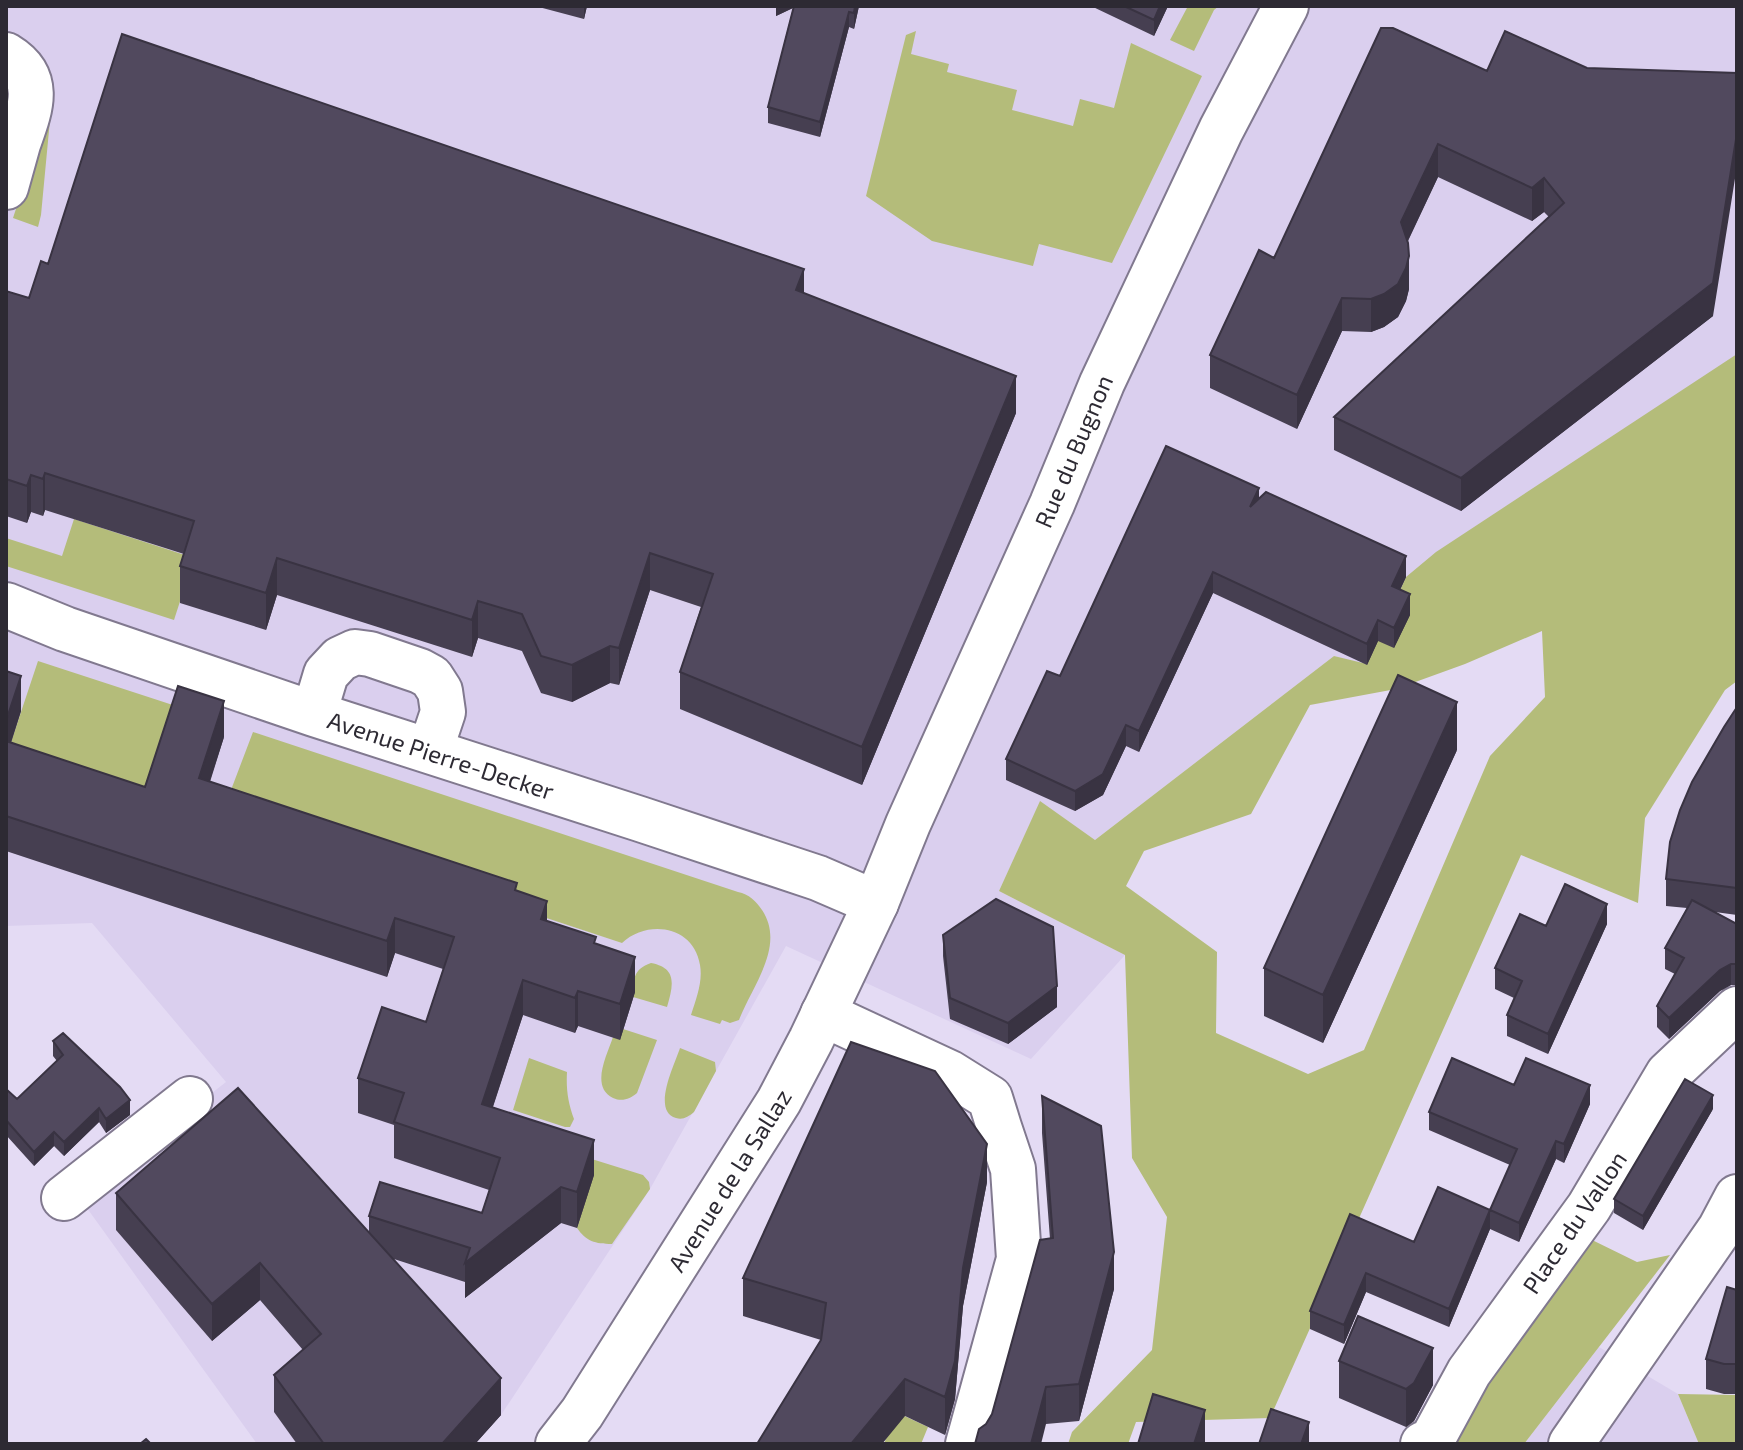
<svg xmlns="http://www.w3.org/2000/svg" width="1743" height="1450" font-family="'Exo 2',sans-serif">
  <rect width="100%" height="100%" fill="#e4dbf4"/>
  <path fill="#dacfee" d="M6 6H1737V402L1367 665 1334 656 1095 840 1040 802 999 891 1125 955 1031 1059 786 946 650 1189 501 1415 475 1444H257L79 1197 226 1082 92 923 6 926Z
    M1599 1347 1678 1394 1699 1444H1524Z"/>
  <path fill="#b4bc7a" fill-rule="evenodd" d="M1188 6H1219L1214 10 1194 51 1170 40Z
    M916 31 911 54 949 64 947 72 1017 90 1012 110 1073 126 1080 99 1114 108 1131 43 1202 76 1112 263 1039 244 1033 266 932 241 866 196 906 35Z
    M45 120H50L41 215 38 227 13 218Z
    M1737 354V681L1725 690 1645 818 1638 903 1521 855 1270 1418 1136 1422 1128 1444H1068L1072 1432 1152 1350 1167 1217 1132 1158 1125 955 999 891 1040 801 1095 840 1334 656 1367 664 1406 577 1436 552ZM1542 631 1545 697 1490 756 1364 1050 1308 1074 1216 1033 1217 952 1126 886 1144 851 1251 814 1310 705 1396 689 1465 664Z
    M74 519 194 558 174 620 6 566V538L62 556Z
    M38 661 182 708 145 822 6 757Z
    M253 732 738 892C749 894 756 901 762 910 786 946 752 986 739 1020L730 1023 722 1020 720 1024 691 1015C696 999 703 982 700 965 694 926 648 919 622 943L223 811Z
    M651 963C678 968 673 986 667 1007L633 997C633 980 633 969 651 963Z
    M623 1029 657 1040 637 1093C630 1099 622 1102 613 1098 590 1087 607 1055 613 1037L619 1039Z
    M680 1048 715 1062 716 1071 694 1112C688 1117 683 1120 676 1118 651 1111 675 1064 680 1048Z
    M529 1058 567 1072C566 1089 568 1103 574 1119L570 1127H565L513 1110Z
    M518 1136 643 1175 649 1182 650 1189 612 1244C595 1244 586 1241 577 1228L593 1175Z
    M1588 1238 1637 1262 1670 1255 1524 1444H1430Z
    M1678 1394 1737 1395V1444H1699Z
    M896 1412 928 1427 921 1444H884Z"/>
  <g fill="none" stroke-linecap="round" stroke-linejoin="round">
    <g stroke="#81798f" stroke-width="48">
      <path id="minor" d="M6 55C44 78 30 110 18 144 14 158 10 173 6 187
        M6 605 65 629 314 714 640 819 818 878 876 903
        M314 714 326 674 340 659 355 652 370 654 420 671 431 677 440 691 443 712 430 751
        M823 1014 950 1073 990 1098 999 1127 1013 1169 1019 1259 968 1444
        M64 1198 190 1099
        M1423 1444 1432 1440 1469 1372 1589 1207 1668 1074 1737 1009
        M1571 1444 1720 1229 1737 1197"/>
    </g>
    <g stroke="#81798f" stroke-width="48">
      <path id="major" d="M558 1444 582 1413 779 1101 811 1040 876 903 908 824 1052 504 1102 383 1221 130 1286 6"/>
    </g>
    <use href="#minor" stroke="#fff" stroke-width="44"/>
    <use href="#major" stroke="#fff" stroke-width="44"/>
  </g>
  <path fill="#463f51" d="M535 6H587L584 19Z
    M776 6H859L854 29 849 27 820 137 768 123V107L793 8 776 16Z
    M1091 6H1168L1154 36Z
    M1381 28 1713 316 1461 511 1334 450V417L1549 217 1544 212 1532 221 1438 177 1408 241 1409 289 1406 301 1398 317 1384 327 1371 332 1342 331 1297 429 1210 388V355L1274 258Z
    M48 264 804 293 1016 413 862 785 680 709V672L701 607 650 590 619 685 610 683 572 702 541 693 522 651 478 638 472 657 277 595 266 630 180 603V566L184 554 45 510 43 516 31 512 27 523 6 516V291L29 298Z
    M1259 499 1406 577 1400 590 1410 615 1394 648 1378 641 1367 665 1213 593 1139 752 1126 746 1103 795 1075 811 1006 780V759L1060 676Z
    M6 671 21 711 11 743 145 787 224 737 210 782 517 890 547 921 596 944 635 992 620 1040 578 1026 575 1033 523 1015 493 1107 594 1175 577 1228 561 1223 465 1298V1282L394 1259 501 1415 475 1444H297L274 1412V1375L303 1350 260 1300 212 1341 116 1230V1193L369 1232V1216L482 1213 489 1190 394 1158V1125L358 1113V1078L426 1022 443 969 395 953 387 977 6 851Z
    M1737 707V915L1715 912 1737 924V985H1731L1720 991 1669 1039 1657 1027V1006L1675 974 1665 969V948L1687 908 1666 906V879Z
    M1457 750 1323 1043 1264 1016V968Z
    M1607 924 1548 1054 1507 1036V1015L1514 998 1495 989V968L1546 926Z
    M943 935 1057 1007 1008 1044 950 1019 943 956Z
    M53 1041 130 1115 106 1133 99 1122 64 1156 54 1146 34 1166 6 1135V1089L17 1099 57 1061 53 1056Z
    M1514 1085 1590 1104 1564 1163 1556 1159 1519 1242 1490 1229 1449 1327 1366 1292 1344 1344 1310 1329V1311L1414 1242 1490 1210 1510 1165 1429 1130V1112Z
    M1042 1096 1114 1289 1079 1421 1046 1424H986L992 1414 1050 1239 1042 1133Z
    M1713 1109 1643 1230 1614 1213V1199Z
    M987 1182 963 1306 955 1399 945 1435 905 1416 821 1340 743 1316V1278Z
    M1737 1290V1394H1724L1706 1389V1359Z
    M1339 1361 1433 1385 1414 1421 1406 1427 1339 1398Z"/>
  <path fill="#393342" d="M584 6H587L584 19Z
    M776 6H797L776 16Z
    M855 6H859L854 29V13Z
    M1160 6H1168L1154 36V20Z
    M849 12V27L820 137V122Z
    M1737 133V166L1713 316 1461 511V478Z
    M1438 144V177L1401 255V222Z
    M1544 178V212L1532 221V188Z
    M1409 256V289L1406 301 1398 317 1384 327 1371 332V299Z
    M804 269V306L796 290Z
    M1342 298V331L1297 429V395Z
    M1016 376V413L862 785V747Z
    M45 473V510L43 516V479Z
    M31 475V512L27 523V486Z
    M1259 488V509L1250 507Z
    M650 553V590L619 685V648Z
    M1406 556V577L1392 607V586Z
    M277 558V595L266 630V593Z
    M1213 572V593L1139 752V731Z
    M1410 594V615L1394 648V628Z
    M478 601V638L472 657V620Z
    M1378 620V641L1367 665V644Z
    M610 646V683L572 702V665Z
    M21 676V711L6 757V721Z
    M224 701V737L199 814V778Z
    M1457 702V750L1323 1043V995Z
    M1126 725V746L1103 795 1075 811V791Z
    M547 901V936L541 919Z
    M1607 904V924L1548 1054V1034Z
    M395 918V953L387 977V941Z
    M635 957V992L620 1040V1004Z
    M1731 964V985L1720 991 1669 1039V1018L1720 970Z
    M523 980V1015L482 1139V1104Z
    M1057 986V1007L1008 1044V1023Z
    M578 991V1026L575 1033V998Z
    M1590 1085V1104L1564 1163V1144Z
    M1713 1095V1109L1643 1230V1216Z
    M130 1100V1115L106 1133V1119Z
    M99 1108V1122L64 1156V1142Z
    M54 1132V1146L34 1166V1152Z
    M594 1140V1175L577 1228V1192Z
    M1556 1141V1159L1519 1242V1223Z
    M987 1144V1182L963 1306 955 1399 945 1435V1397L963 1268Z
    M561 1187V1223L465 1298V1263Z
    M1490 1210V1229L1449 1327V1309Z
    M1114 1252V1289L1079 1421V1384Z
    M260 1263V1300L212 1341V1304Z
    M1366 1273V1292L1344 1344V1325Z
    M1433 1348V1385L1414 1421 1406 1427V1389Z
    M501 1378V1415L475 1444H442Z
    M905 1379V1416L882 1444H851Z
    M1046 1387V1424L1041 1444H1031Z
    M1205 1410V1444H1194Z
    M1309 1422V1444H1301Z"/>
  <path fill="#51495e" stroke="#393342" stroke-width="2" d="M794 6H855L854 13 849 12 820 122 768 107Z
    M1124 6H1160L1154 20Z
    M1381 28H1393L1487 71 1505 31 1587 68 1737 73V133L1713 283 1461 478 1334 417 1564 203 1544 178 1532 188 1438 144 1401 222 1408 243 1409 256 1406 268 1398 284 1384 294 1371 299 1342 298 1297 395 1210 355 1259 250 1274 258Z
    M122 34 804 269 796 290 1016 376 862 747 680 672 713 574 650 553 619 648 610 646 572 665 541 656 522 614 478 601 472 620 277 558 266 593 180 566 194 521 45 473 43 479 31 475 27 486 6 479V291L29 298 41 261 48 264Z
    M1166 446 1259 488 1250 507 1266 492 1406 556 1392 586 1410 594 1394 628 1378 620 1367 644 1213 572 1139 731 1126 725 1103 774 1075 791 1006 759 1047 671 1060 676Z
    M6 671 21 676 6 721Z
    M1398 675 1457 702 1323 995 1264 968Z
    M178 686 224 701 199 778 517 883 515 890 547 901 541 919 596 937 594 943 635 957 620 1004 578 991 575 998 523 980 482 1104 594 1140 577 1192 561 1187 465 1263 470 1248 369 1216 380 1182 482 1213 500 1158 394 1122 404 1093 358 1078 382 1007 426 1022 454 937 395 918 387 941 6 816V741L145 787Z
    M1737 707V888L1666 879 1670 842 1680 810 1692 782 1724 727Z
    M1565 884 1607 904 1548 1034 1507 1015 1522 981 1495 968 1520 914 1546 926Z
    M996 899 1053 927 1057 986 1008 1023 950 998 943 935Z
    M1692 900 1737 924V964H1731L1720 970 1669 1018 1657 1006 1684 958 1665 948Z
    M63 1033 120 1087 130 1100 106 1119 99 1108 64 1142 54 1132 34 1152 6 1120V1089L17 1099 63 1055 53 1041Z
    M851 1042 935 1071 987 1144 963 1268 955 1361 945 1397 905 1379 851 1444H757L821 1340 826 1303 743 1278Z
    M1452 1058 1514 1085 1526 1058 1590 1085 1564 1144 1556 1141 1519 1223 1490 1210 1517 1149 1429 1112Z
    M1685 1079 1713 1095 1643 1216 1614 1199Z
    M238 1088 501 1378 442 1444H324L274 1375 321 1334 260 1263 212 1304 116 1193Z
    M1042 1096 1101 1126 1114 1252 1079 1384 1046 1387 1031 1444H975L979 1429 986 1424 992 1414 1040 1240 1053 1238Z
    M1438 1187 1490 1210 1449 1309 1366 1273 1344 1325 1310 1311 1350 1214 1414 1242Z
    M1727 1287 1737 1290V1364H1724L1706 1359Z
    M1358 1316 1433 1348 1414 1383 1406 1389 1339 1361Z
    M1153 1394 1205 1410 1194 1444H1138Z
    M1271 1409 1309 1422 1301 1444H1259Z
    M146 1439 151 1444H140Z"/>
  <g text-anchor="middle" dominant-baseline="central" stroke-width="8" stroke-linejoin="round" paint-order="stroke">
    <g font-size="24" fill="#2d2a33" stroke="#fff">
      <text transform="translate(1073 451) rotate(-67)">Rue du Bugnon</text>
      <text transform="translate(441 755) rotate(18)">Avenue Pierre-Decker</text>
      <text transform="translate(729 1180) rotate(-58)">Avenue de la Sallaz</text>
      <text transform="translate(1574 1222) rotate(-56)">Place du Vallon</text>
    </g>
  </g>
  <rect width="1743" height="1450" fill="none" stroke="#2d2a33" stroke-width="16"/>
</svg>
